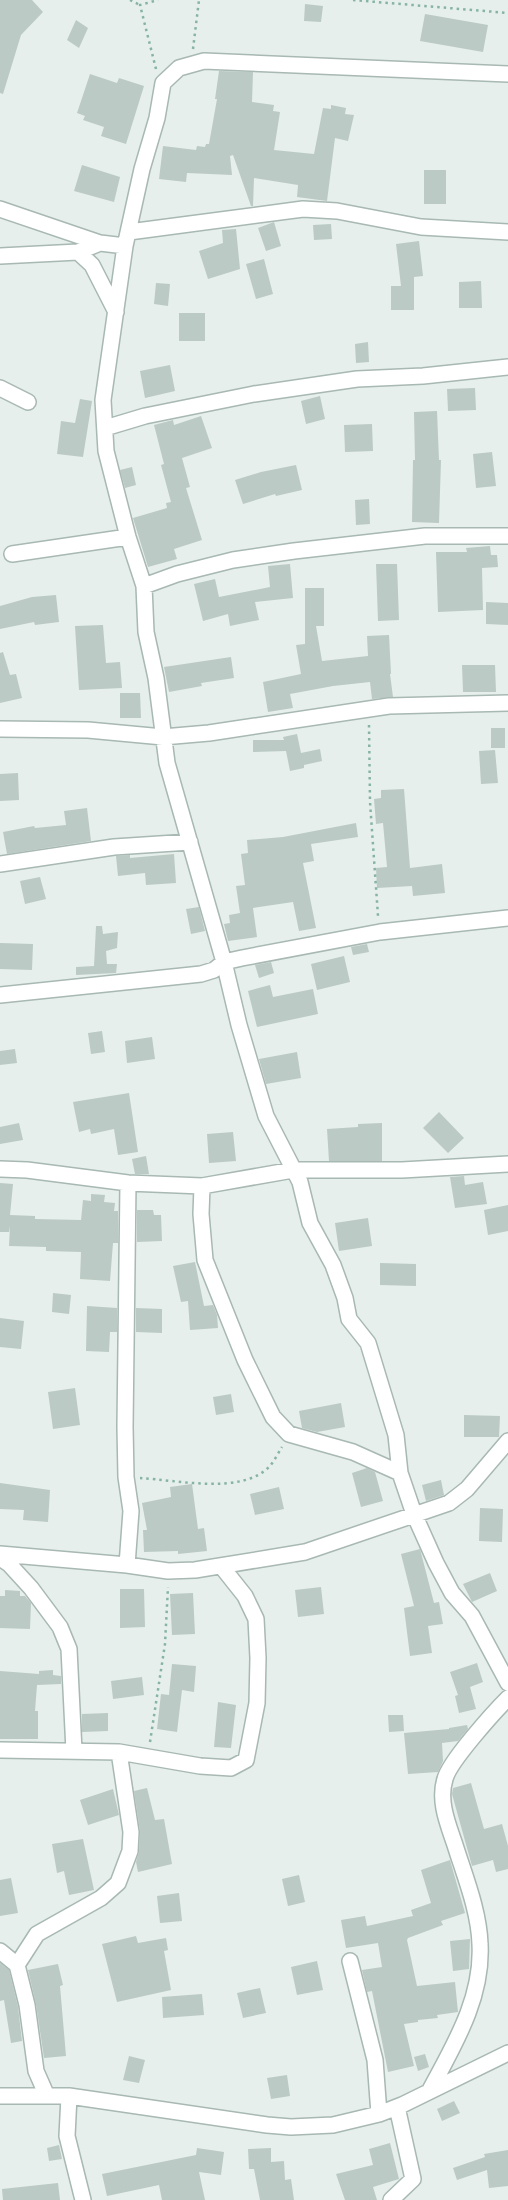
<svg xmlns="http://www.w3.org/2000/svg" width="508" height="2200" font-family="'Roboto Condensed',sans-serif">
  <rect width="100%" height="100%" fill="#e6efeb"/>
  <path fill="#bbcac4" d="M0 0H32L43 12 21 35 3 94 0 93Z
    M305 4 323 6 321 22 304 21Z
    M425 14 488 25 483 52 420 41Z
    M76 20 88 28 79 48 67 40Z
    M219 71 253 72 252 102 274 105 273 111 280 112 274 150 314 154 323 108 331 109V105L346 108 345 114 354 115 348 141 335 138 327 201 297 197 298 185 254 178 253 206H251L233 155 230 156 232 175 187 173 186 182 159 179 163 146 196 150 197 146 205 147 206 144H209L217 99H215Z
    M90 74 117 83 119 78 144 86 126 144 101 136 104 127 83 120 85 116 77 113Z
    M82 165 120 177 114 202 74 191Z
    M424 170H446V204H424Z
    M274 222 281 246 266 251 258 228Z
    M331 224 332 239 314 240 313 225Z
    M236 229 240 269 208 279 199 251 223 243 222 230Z
    M419 241 423 276 414 277V310H391V286H401L396 244Z
    M264 259 273 294 256 299 246 264Z
    M481 281 482 308H459V282Z
    M156 283 170 284 168 306 154 304Z
    M179 313H205V341H179Z
    M368 342 369 362 356 363 355 344Z
    M170 365 175 391 145 398 140 371Z
    M475 388 476 410 448 411 447 389Z
    M320 396 325 419 306 424 301 401Z
    M80 399 92 401 83 457 57 454 61 421 75 423Z
    M437 411 439 460H441L439 523 412 522 413 460H415L414 412Z
    M201 416 212 448 182 458 190 487 186 488 202 540 174 549 177 559 148 567 133 518 167 508 166 503 171 502 161 465 164 464 154 425 173 420 174 425Z
    M372 424 373 451 345 452 344 425Z
    M492 452 496 486 476 488 473 454Z
    M296 465 302 490 276 496 275 494 243 504 235 480 261 472Z
    M132 467 136 485 125 488 120 470Z
    M369 499 370 524 356 525 355 500Z
    M490 546 491 555H497L498 567 482 568 483 610 438 612 436 552H467L466 548Z
    M290 564 293 598 255 602 259 620 230 626 228 614 203 621 194 584 215 579 219 597 270 587 268 566Z
    M376 564H397L399 620 378 621Z
    M305 588H324V626H316L322 661 368 656 367 636 389 635 391 674H390L393 697 372 699 370 682 333 686 290 694 293 708 268 712 263 682 301 674 296 645 305 644Z
    M56 595 59 622 35 625 34 622 0 629V606L32 597Z
    M486 602 508 603V625L486 624Z
    M103 625 106 663 120 662 122 688 79 690 75 626Z
    M3 652 10 675 16 674 22 698 0 703V653Z
    M231 657 234 678 201 683 202 686 169 692 164 667Z
    M462 665H495L496 692H463Z
    M120 693H140L141 718H120Z
    M491 728H505V748H491Z
    M297 734 301 753 320 749 322 761 304 765V768L290 771 286 751 253 752V740H284L283 737Z
    M495 750 498 783 481 784 479 751Z
    M18 773 19 800 0 801V774Z
    M404 789 410 868 442 864 445 893 413 896 412 886 377 888 376 868 387 867 383 823 376 824 374 799 381 798V790Z
    M87 808 91 841 7 854 3 832 34 826 35 828 66 825 64 811Z
    M356 823 358 837 311 844 314 861 303 863 316 928 299 931 293 902 253 908 257 937 228 941 224 924 230 923 229 915 240 913 236 886 245 885 241 854 248 853 247 840 283 837Z
    M174 854 176 883 146 885 145 873 118 876 116 856 130 855V858Z
    M40 877 46 899 25 904 20 881Z
    M199 907 205 931 191 934 186 909Z
    M96 926H102L103 934 118 932 117 948 106 951 107 964H117L116 973 76 975V967L94 966Z
    M0 943 33 944 32 970 0 969Z
    M367 944 369 952 353 955 351 947Z
    M344 956 350 982 317 990 311 964Z
    M271 962 274 973 259 978 255 965Z
    M270 985 273 997 313 989 318 1014 257 1027 248 991Z
    M102 1031 105 1052 91 1054 88 1033Z
    M152 1037 155 1059 127 1063 125 1041Z
    M15 1049 17 1063 0 1065V1051Z
    M297 1052 301 1078 266 1084 259 1059Z
    M129 1093 138 1152 118 1155 114 1129 91 1134 90 1129 79 1132 73 1102Z
    M439 1112 464 1138 448 1153 423 1128Z
    M19 1123 23 1140 0 1144V1127Z
    M382 1123V1161H329L327 1129 358 1127V1124Z
    M233 1132 236 1161 209 1163 207 1134Z
    M146 1156 149 1174H135L132 1159Z
    M464 1176 465 1185 483 1182 487 1204 455 1208 450 1177Z
    M0 1183 13 1184 10 1215 35 1216V1219L81 1220 83 1200 91 1201V1194L105 1195 104 1202 115 1203 114 1211H118V1243H113L110 1281 80 1279 81 1252 46 1251V1247L9 1246 10 1226 9 1232H0Z
    M508 1205V1231L488 1235 484 1210Z
    M137 1210H153L154 1215H161L162 1241 137 1242Z
    M368 1218 372 1246 339 1251 335 1223Z
    M195 1262 204 1306 213 1305 217 1315 218 1328 190 1330 188 1301 181 1302 173 1266Z
    M380 1263 416 1264V1286L380 1285Z
    M53 1293 71 1295 69 1314 52 1312Z
    M87 1306 117 1308V1332H110L109 1352 86 1351Z
    M136 1308 162 1309V1333L136 1332Z
    M0 1318 24 1321 21 1349 0 1347Z
    M75 1388 80 1425 53 1429 48 1392Z
    M231 1394 234 1412 216 1415 213 1397Z
    M341 1403 345 1427 317 1432 302 1428 299 1411Z
    M464 1415 500 1416 499 1437H464Z
    M367 1468 375 1472 383 1501 361 1507 352 1473Z
    M441 1480 444 1495 426 1501 422 1485Z
    M0 1483 50 1490 48 1522 23 1520 24 1510 0 1509Z
    M192 1484 198 1529 204 1528 207 1551 178 1554V1551L144 1552 143 1530H147L142 1503 171 1497 170 1487Z
    M279 1487 284 1509 255 1515 250 1494Z
    M480 1508 503 1509 502 1542 479 1541Z
    M420 1549 434 1603 439 1602 443 1624 428 1626 432 1653 410 1656 404 1608 414 1606 401 1554Z
    M490 1573 497 1591 472 1602 463 1584Z
    M321 1587 324 1614 298 1617 295 1590Z
    M120 1589H144L145 1627 120 1628Z
    M5 1590 20 1591V1596H25L31 1603 30 1629 0 1628V1596H5Z
    M193 1593 195 1634 172 1635 170 1594Z
    M477 1663 483 1682 470 1687 476 1709 459 1713 455 1696 458 1695 450 1672Z
    M172 1664 196 1666 194 1692 182 1690 177 1732 157 1729 161 1694 169 1695Z
    M53 1670V1675L61 1676V1684L37 1685 35 1711H38V1739H0V1671L39 1674V1671Z
    M142 1677 144 1695 113 1699 111 1681Z
    M218 1702 236 1705 231 1748 214 1747Z
    M108 1713V1731L82 1732V1714Z
    M388 1715H403L404 1731 389 1732Z
    M467 1725 468 1729 458 1741 442 1743 443 1761 438 1772 408 1774 404 1733 449 1729V1728Z
    M471 1783 484 1829 502 1824 508 1846V1869L496 1872 493 1860 472 1866 452 1794 453 1788Z
    M147 1788 155 1820 164 1819 172 1864 138 1872 136 1862 139 1852 140 1831 134 1791Z
    M113 1789 119 1815 88 1825 80 1800Z
    M83 1839 94 1890 69 1895 64 1871 57 1873 52 1844Z
    M450 1860 465 1913 441 1921 443 1925 408 1938 407 1940 417 1986 455 1982 458 2012 437 2015 438 2018 418 2020V2022L404 2024 414 2066 388 2072 372 1991 367 1992 362 1970 382 1967 378 1943 346 1948 341 1920 365 1916 367 1926 413 1916 411 1910 431 1903 421 1870Z
    M299 1875 305 1902 288 1906 282 1879Z
    M11 1878 18 1913 0 1916V1880Z
    M179 1893 182 1921 160 1923 157 1896Z
    M136 1936 138 1943 166 1938 168 1950 164 1951 171 1990 117 2002 102 1944Z
    M470 1939 469 1969 453 1971 450 1941Z
    M317 1961 323 1990 297 1995 291 1967Z
    M0 1963 9 1970 18 2007 22 2041 11 2043 4 2000 0 2001Z
    M58 1964 63 1985 60 1986 66 2056 44 2058 36 2004 28 1970Z
    M260 1988 266 2013 243 2018 237 1993Z
    M202 1994 204 2015 163 2018 162 1997Z
    M425 2054 429 2067 418 2071 414 2057Z
    M129 2056 145 2060 139 2083 123 2080Z
    M287 2075 290 2096 271 2099 267 2078Z
    M454 2101 460 2113 442 2121 437 2109Z
    M390 2143 399 2179 373 2187 377 2200H345L336 2174 373 2165 369 2149Z
    M59 2145 62 2159 49 2161 47 2148Z
    M197 2148 224 2152 221 2175 199 2172 205 2200H162L159 2185 107 2196 102 2174 196 2155Z
    M271 2148V2162L284 2161 285 2180 291 2179 294 2200H260L254 2169H249L248 2149Z
    M508 2150V2186L489 2188 487 2170 457 2180 453 2168 485 2157 484 2154Z
    M58 2183 60 2200H3L2 2189Z"/>
  <g fill="none" stroke-linecap="round" stroke-linejoin="round">
    <g stroke="#a8b8b2" stroke-width="18">
      <path id="minor" d="M0 209 100 243
        M129 232 303 209 337 211 421 227 508 232
        M78 252 92 265 116 312
        M0 256 78 252 100 243 125 246
        M0 388 28 402
        M105 428 145 416 254 394 357 379 423 376 508 367
        M12 554 128 537
        M144 586 177 574 233 560 294 551 425 536H508
        M0 729 88 730 163 737 209 733 389 706 508 703
        M0 864 114 847 190 842
        M0 995 201 974 214 970 224 962 242 958 380 932 508 918
        M0 1169 27 1170 128 1183 202 1186 201 1214 205 1260 245 1360 273 1417 289 1434 353 1452 400 1473 414 1514 436 1563 452 1593 472 1616 508 1683
        M202 1186 293 1170H402L508 1164
        M400 1473 396 1435 368 1343 349 1319 345 1298 333 1265 310 1223 300 1182 266 1116 239 1025 224 962 167 763 156 678 146 632 144 586 128 537 106 451 103 400 125 246 142 169 157 118 163 83 179 68 204 61 508 74
        M0 1554 127 1565 168 1571 195 1570 305 1552 449 1503 467 1489 508 1441
        M0 1558 9 1564 31 1588 60 1627 69 1649 74 1751
        M127 1565 131 1511 126 1477 125 1427 128 1183
        M0 1750 119 1752 200 1766 231 1768 246 1760 257 1703 258 1658 256 1619 245 1596 222 1567
        M0 1951 17 1965 37 1934 101 1898 118 1883 130 1851 131 1832 119 1752
        M350 1961 375 2060 379 2114
        M17 1965 27 2005 36 2071 47 2096
        M430 2090C454 2045 483 1998 480 1944 479 1911 465 1877 455 1845 448 1824 438 1801 445 1779 449 1762 494 1712 508 1698
        M0 2096H69L267 2125 291 2127 333 2125 379 2114 402 2105 508 2053
        M69 2096 67 2136 83 2200
        M391 2200 413 2179 397 2107"/>
    </g>
    <path stroke="#86b3a5" stroke-width="2.5" stroke-dasharray="2.5 4" stroke-linecap="butt" d="M130 0 140 5
      M353 0 508 13
      M193 49 199 0
      M156 69 140 5 158 0
      M369 725 370 802 378 916
      M140 1478C177 1480 241 1495 269 1467 274 1462 278 1453 282 1447
      M150 1742 165 1644 168 1587"/>
    <use href="#minor" stroke="#fff" stroke-width="15"/>
  </g>
</svg>
